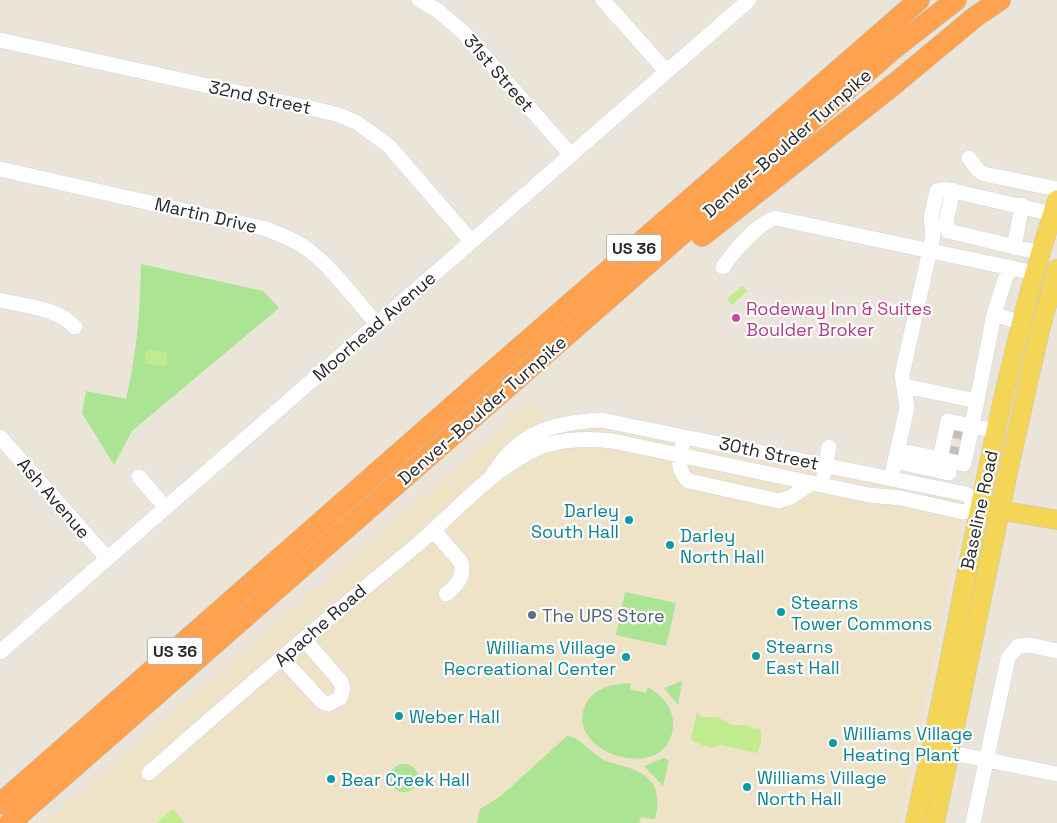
<svg xmlns="http://www.w3.org/2000/svg" width="1057" height="823" font-family="'Space Grotesk',sans-serif">
  <rect width="100%" height="100%" fill="#ebe4d9"/>
  <path fill="#eee3c7" d="M534 400 549 423 608 419 968 492 900 823H46Z"/>
  <path fill="#abe493" d="M141 264 263 291 279 308 132 431 114 465 82 413 86 391 126 399C137 354 140 310 141 264Z
    M625 592 676 603 666 646 616 635Z
    M682 681V682L678 705 664 688Z
    M631 683 630 689 646 693 648 687C662 696 674 707 673 726 669 786 561 754 586 704 595 687 613 684 631 683Z
    M567 736C581 738 590 752 602 759 611 764 623 765 632 769 657 778 661 796 655 819L641 817 639 823H477L480 809 501 796Z
    M664 758 669 761 663 786 644 766Z
    M390 778a14 14 0 1 1 28 0a14 14 0 1 1-28 0Z"/>
  <path fill="#c0ec8e" d="M742 286 747 291 732 305 727 299Z
    M148 349 167 353V365L164 364V367L145 363V352H147Z
    M697 712 701 717H717L732 725H747L753 729 758 728 761 731V743L757 753 720 745 710 748 693 741 691 738Z
    M173 809 185 823H157Z"/>
  <g fill="none" stroke-linecap="round" stroke-linejoin="round">
    <path stroke="#c4beb6" stroke-width="15" stroke-dasharray="15 8" stroke-linecap="butt" d="M951 461 959 424"/>
    <g stroke="#ced1e2" stroke-width="16">
      <path id="minor" d="M419 0 437 10 463 32 571 155
        M603 0 666 71
        M0 40 336 114 356 122 389 146 471 241
        M969 158 978 170 984 174 1057 189
        M0 169 266 229C281 235 297 241 310 251 336 272 356 301 378 325
        M953 190 946 222 948 231 1041 253
        M1014 248 1022 205
        M723 267C733 252 757 224 775 218L1035 273
        M0 300C25 306 57 308 75 327
        M994 314 1021 323
        M904 386 977 401 994 314 1009 267
        M0 437 107 558
        M682 447C677 458 679 474 689 481L779 501 791 497 812 483
        M898 450 964 464 977 401
        M940 459 948 421 996 431
        M895 461 949 473
        M824 474 829 447
        M139 477 166 508
        M891 479 907 408 902 375 933 236 931 217 937 191 945 189 1053 214
        M433 530 461 562C465 577 457 585 446 594
        M0 652 749 0
        M282 658 322 702 329 704 340 698 343 688 341 682 304 639
        M938 750 1057 774
        M149 773C237 695 327 619 418 544 455 512 488 473 532 451 557 438 586 438 613 441L869 495 901 498 963 512 979 506 966 494 601 420C550 423 519 432 491 477
        M973 823 1008 658 1018 646 1030 645 1057 651"/>
    </g>
    <g stroke="#c7c7c7" stroke-width="20">
      <path id="major" d="M987 508 1057 520
        M915 823C927 766 940 710 951 653 981 501 1009 348 1057 200
        M935 823 1008 472 1040 330 1057 269"/>
    </g>
    <g stroke="#c7c7c7" stroke-width="22">
      <path id="highway" d="M702 236 892 86 975 17 1000 0
        M0 804 479 383 919 0
        M10 823 892 50 956 0"/>
    </g>
    <use href="#minor" stroke="#fff" stroke-width="15"/>
    <use href="#major" stroke="#f4d555" stroke-width="19"/>
    <use href="#highway" stroke="#ffa250" stroke-width="21"/>
  </g>
  <circle fill="#d1479c" stroke="#fff" stroke-width="2" cx="736" cy="318" r="5"/>
  <g fill="#0f9aa8" stroke="#fff" stroke-width="2">
    <circle cx="629" cy="520" r="5"/>
    <circle cx="670" cy="545" r="5"/>
    <circle cx="781" cy="612" r="5"/>
    <circle cx="756" cy="656" r="5"/>
    <circle cx="626" cy="657" r="5"/>
    <circle cx="399" cy="716" r="5"/>
    <circle cx="833" cy="743" r="5"/>
    <circle cx="331" cy="779" r="5"/>
    <circle cx="747" cy="787" r="5"/>
  </g>
  <circle fill="#5c6f8a" stroke="#fff" stroke-width="2" cx="532" cy="615" r="5"/>
  <g text-anchor="middle" dominant-baseline="central" stroke-width="4.5" stroke-linejoin="round" paint-order="stroke">
    <g fill="#fff" stroke="#686868" stroke-width="1">
      <rect x="606.5" y="234.5" width="55" height="27" rx="4"/>
      <rect x="147.5" y="637.5" width="55" height="27" rx="4"/>
    </g>
    <g font-size="16" font-weight="bold" fill="#282828">
      <text x="634" y="248">US 36</text>
      <text x="175" y="651">US 36</text>
    </g>
    <g font-size="18" fill="#282828" stroke="#fff">
      <text transform="translate(499 73) rotate(49)">31st Street</text>
      <text transform="translate(260 97) rotate(12)">32nd Street</text>
      <text transform="translate(787 143) rotate(-41)">Denver–Boulder Turnpike</text>
      <text transform="translate(206 215) rotate(13)">Martin Drive</text>
      <text transform="translate(374 326) rotate(-41)">Moorhead Avenue</text>
      <text transform="translate(482 410) rotate(-41)">Denver–Boulder Turnpike</text>
      <text transform="translate(769 453) rotate(12)">30th Street</text>
      <text transform="translate(54 498) rotate(49)">Ash Avenue</text>
      <text transform="translate(979 510) rotate(-78)">Baseline Road</text>
      <text transform="translate(320 625) rotate(-41)">Apache Road</text>
    </g>
    <g font-size="18" fill="#b23c85" stroke="#fff" text-anchor="start">
      <text x="746" y="308">Rodeway Inn &amp; Suites<tspan x="746" dy="21">Boulder Broker</tspan></text>
    </g>
    <g font-size="18" fill="#0d838f" stroke="#fff" text-anchor="start">
      <text x="619" y="510" text-anchor="end">Darley<tspan x="619" dy="21">South Hall</tspan></text>
      <text x="680" y="535">Darley<tspan x="680" dy="21">North Hall</tspan></text>
      <text x="791" y="602">Stearns<tspan x="791" dy="21">Tower Commons</tspan></text>
      <text x="766" y="646">Stearns<tspan x="766" dy="21">East Hall</tspan></text>
      <text x="616" y="647" text-anchor="end">Williams Village<tspan x="616" dy="21">Recreational Center</tspan></text>
      <text x="409" y="716">Weber Hall</text>
      <text x="843" y="733">Williams Village<tspan x="843" dy="21">Heating Plant</tspan></text>
      <text x="757" y="777">Williams Village<tspan x="757" dy="21">North Hall</tspan></text>
      <text x="341" y="779">Bear Creek Hall</text>
    </g>
    <g font-size="18" fill="#4e5e75" stroke="#fff" text-anchor="start">
      <text x="542" y="615">The UPS Store</text>
    </g>
  </g>
</svg>
